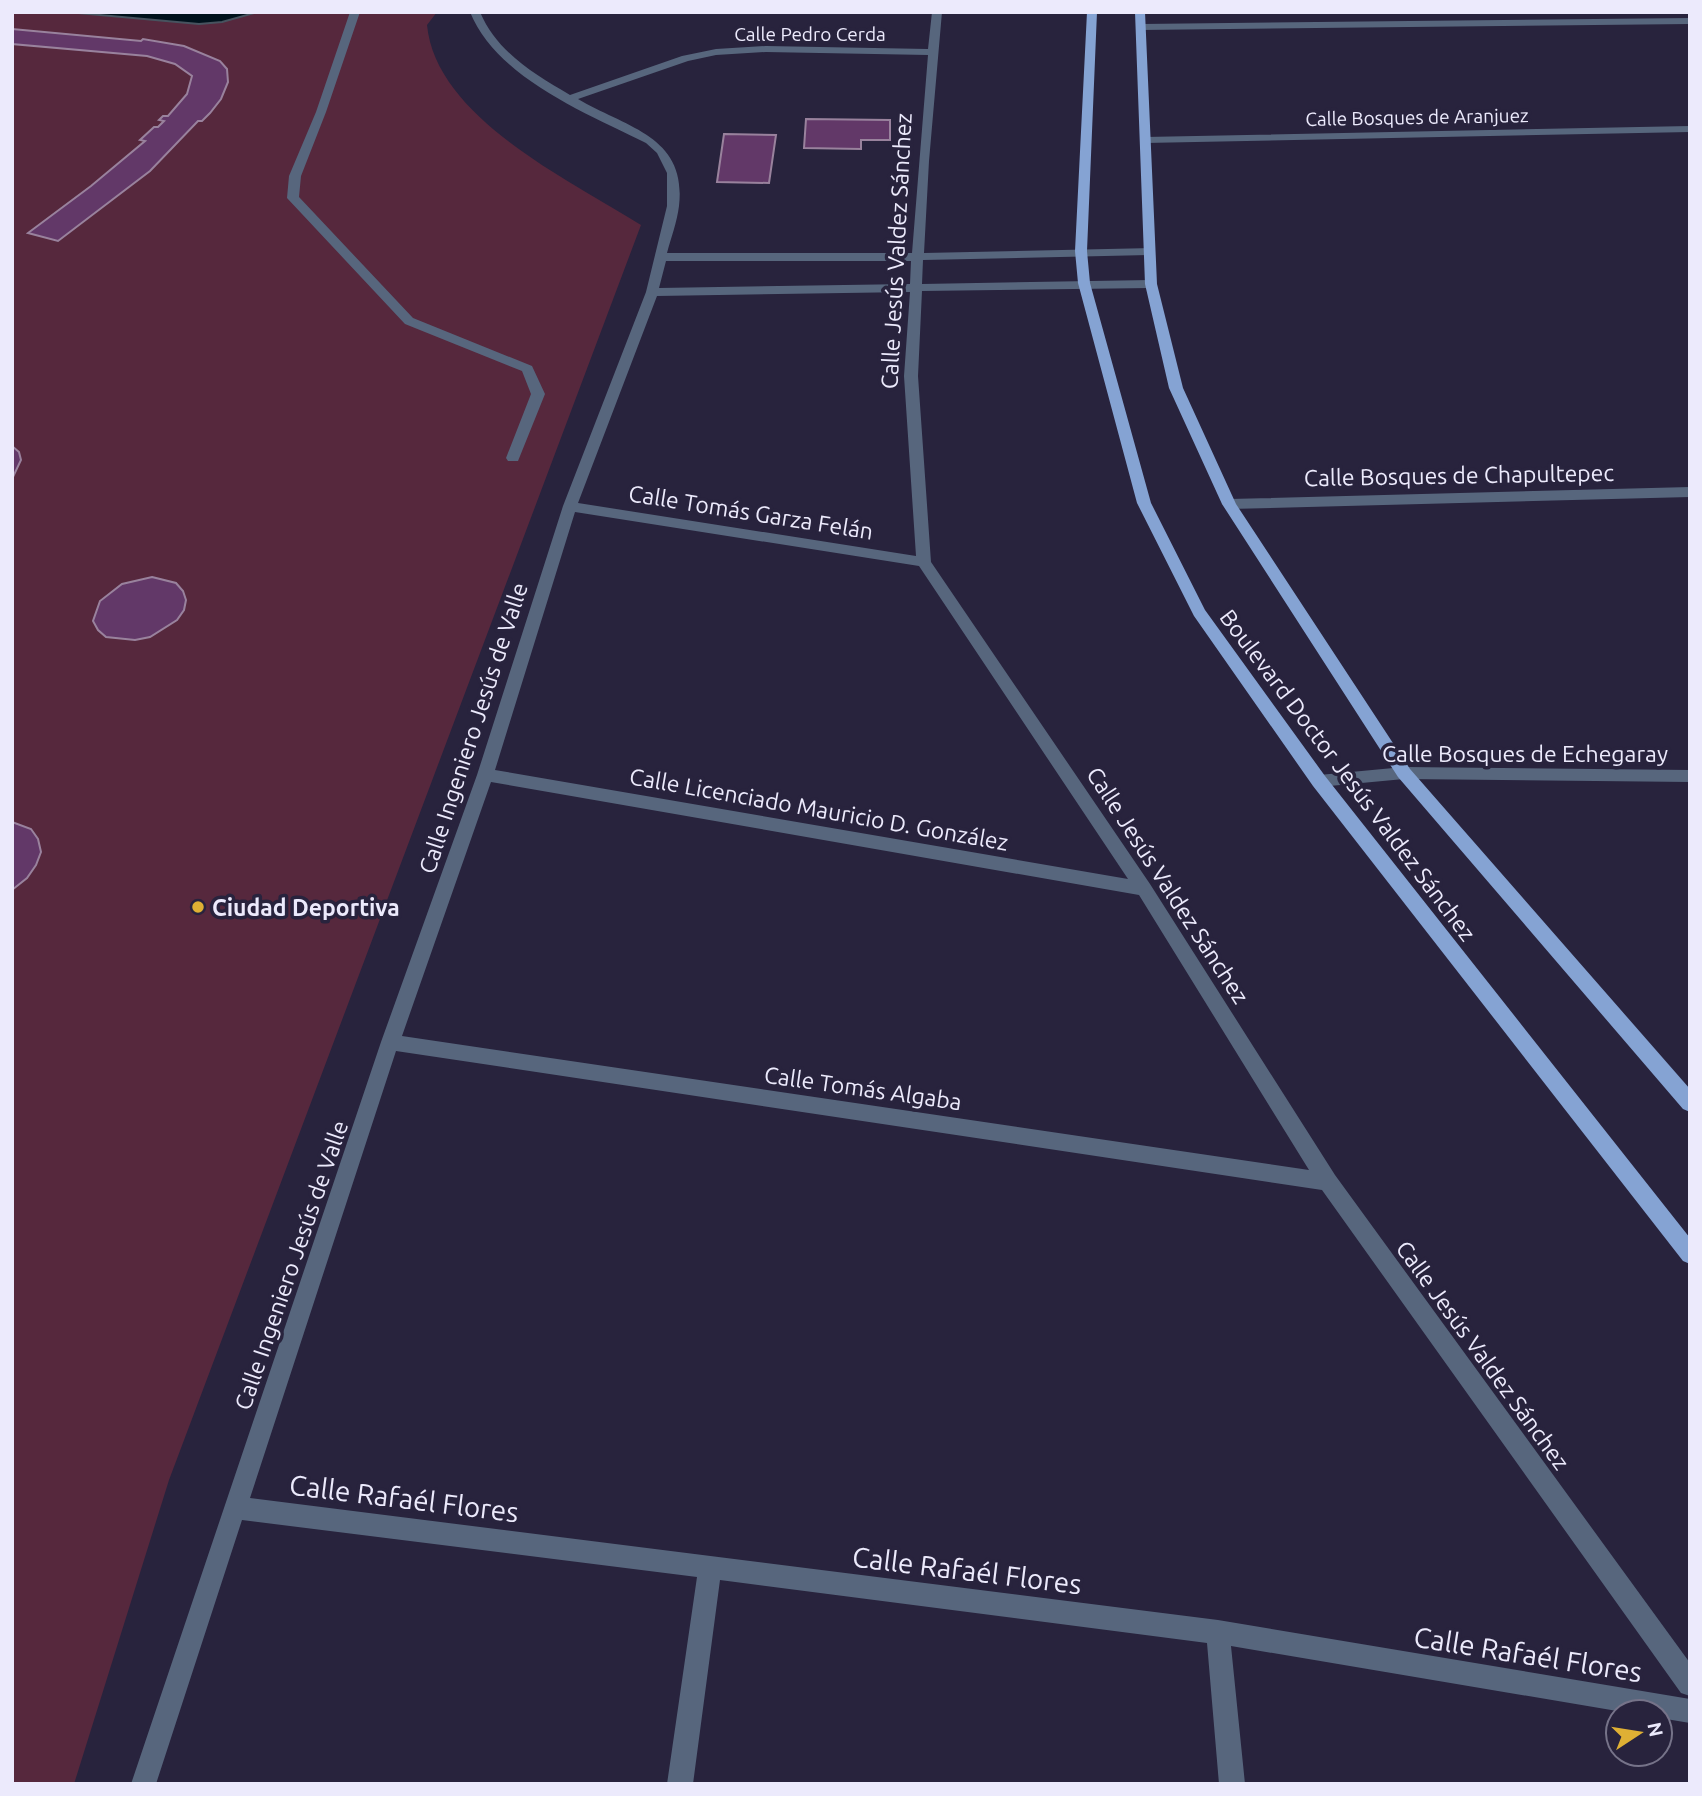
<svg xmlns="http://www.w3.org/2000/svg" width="1702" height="1796" font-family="Ubuntu,sans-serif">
  <rect width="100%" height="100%" fill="#28233d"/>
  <path fill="#56283d" d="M12 12H437L427 25C436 118 570 180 641 225L169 1480 74 1784H12Z"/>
  <path fill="#00121c" stroke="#47535f" stroke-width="2" d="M67 12H258L222 22 199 24Z"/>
  <path fill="#623868" stroke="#99829d" stroke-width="2" d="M12 29 141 41 143 39 184 46 220 61 227 69 228 82 221 99 210 113 202 121H198L150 171 58 241 28 233 91 186 145 141 140 140 154 127H158L164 121 159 120 163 116H168L187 94 192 76 175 64 147 56 12 44Z
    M806 119 890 120V140H861V149L804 148Z
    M724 134 776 135 769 183 717 182Z
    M12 446 19 452 21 460 12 479Z
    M152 577 176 583 183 591 186 600 184 610 177 620 150 637 135 640 106 637 98 630 93 621 100 601 122 584Z
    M12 822 31 829 38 839 41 852 36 865 27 878 12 890Z"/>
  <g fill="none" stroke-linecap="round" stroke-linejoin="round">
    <path fill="#57667d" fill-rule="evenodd" d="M350 12H360L326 112 301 176 299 197 413 318 532 366 545 394 518 461H508L506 458 531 394 522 371 405 324 287 198 289 176 316 112Z
      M470 12H480C497 52 534 74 570 95L682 56 716 49 766 46 928 49 932 12H942L929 161 924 253 1153 248V254L1149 255 923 260 922 284 1151 280 1157 284 1151 288 922 291 918 376 931 562 1150 884 1335 1175 1690 1663V1696L1681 1693 1322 1190 396 1051 250 1498 1218 1620 1690 1699V1723L1660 1718V1712H1623L1231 1646 1245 1784H1219L1207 1643 720 1580 693 1784H667L697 1577 242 1520 156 1784H131L381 1042 477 775 563 506 646 292 667 206V173L657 153 646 143C586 113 497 78 470 12ZM766 52 928 55 912 253H667C671 238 677 222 679 206 687 136 627 128 578 99L688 61 716 55ZM666 261H911L910 284 659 288ZM910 292 904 376 916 556 578 503 657 296ZM575 512 919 566 1128 879 495 770ZM491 782 1139 895 1309 1170 402 1036Z
      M1690 18V24L1141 30 1136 27 1141 24Z
      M1690 126V132L1145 143 1140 140 1145 137Z
      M1690 487V497L1229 509 1222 504 1229 499Z
      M1404 767 1690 770V782L1404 779 1319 787 1311 781 1319 775Z"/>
    <path fill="#85a3d3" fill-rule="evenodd" d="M1087 12H1097L1087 251 1090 283 1151 503 1205 610 1325 776 1690 1238V1264L1683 1261 1313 786 1194 616 1137 503 1078 283 1075 251Z
      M1135 12H1145L1157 284 1183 388 1236 504 1410 769 1690 1089V1112L1683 1109 1398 777 1222 504 1169 388 1145 284Z"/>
  </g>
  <circle fill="#dfb034" stroke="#28233d" stroke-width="2.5" cx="198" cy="907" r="7"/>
  <g text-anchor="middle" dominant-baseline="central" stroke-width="7" stroke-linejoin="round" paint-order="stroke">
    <g font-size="19" fill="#eceafc" stroke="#28233d">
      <text x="810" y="34">Calle Pedro Cerda</text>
      <text transform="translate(1417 117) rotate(-1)">Calle Bosques de Aranjuez</text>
    </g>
    <g font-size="23" fill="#eceafc" stroke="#28233d">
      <text transform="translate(896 251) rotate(-87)">Calle Jesús Valdez Sánchez</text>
      <text transform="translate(1459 475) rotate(-1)">Calle Bosques de Chapultepec</text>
      <text transform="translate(751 512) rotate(9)">Calle Tomás Garza Felán</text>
      <text transform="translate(473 728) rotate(-72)">Calle Ingeniero Jesús de Valle</text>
      <text x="1525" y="753">Calle Bosques de Echegaray</text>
      <text transform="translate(1348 775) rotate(53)">Boulevard Doctor Jesús Valdez Sánchez</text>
      <text transform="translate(819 809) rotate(10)">Calle Licenciado Mauricio D. González</text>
      <text transform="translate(1168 885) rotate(57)">Calle Jesús Valdez Sánchez</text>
      <text transform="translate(863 1088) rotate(8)">Calle Tomás Algaba</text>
      <text transform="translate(291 1265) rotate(-71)">Calle Ingeniero Jesús de Valle</text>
      <text transform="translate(1483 1355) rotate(54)">Calle Jesús Valdez Sánchez</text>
    </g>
    <g font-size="23" font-weight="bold" fill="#eceafc" stroke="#28233d" text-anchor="start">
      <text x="212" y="907">Ciudad Deportiva</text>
    </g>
    <g font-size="28" fill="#eceafc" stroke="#28233d">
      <text transform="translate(404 1498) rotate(7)">Calle Rafaél Flores</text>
      <text transform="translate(967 1570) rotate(7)">Calle Rafaél Flores</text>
      <text transform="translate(1528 1654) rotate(9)">Calle Rafaél Flores</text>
    </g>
  </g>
  <rect width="1702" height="1796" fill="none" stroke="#eceafc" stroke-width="28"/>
  <g transform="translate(1639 1733) rotate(78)"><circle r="33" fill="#28233d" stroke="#767389" stroke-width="2"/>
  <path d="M0-5L12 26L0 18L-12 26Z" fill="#dfb034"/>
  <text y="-10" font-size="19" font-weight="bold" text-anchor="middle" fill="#eceafc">N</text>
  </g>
</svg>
